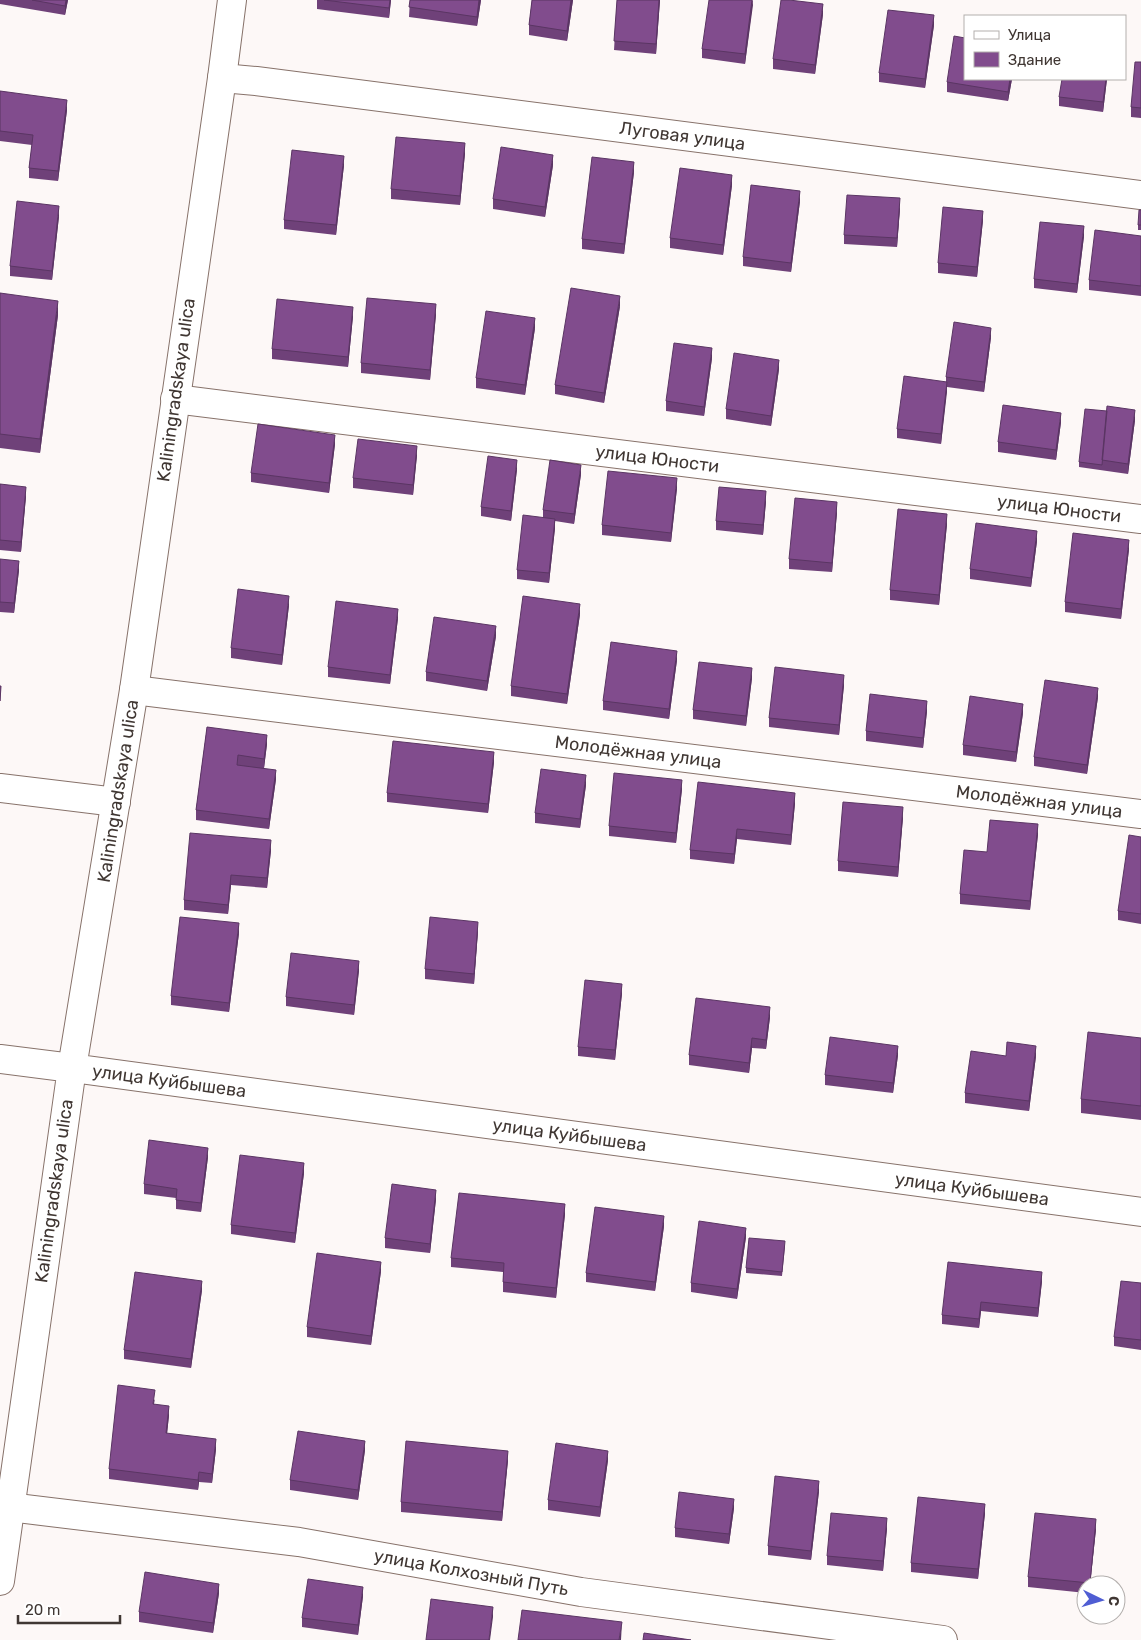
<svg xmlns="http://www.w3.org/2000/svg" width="1141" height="1640" font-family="Rubik,sans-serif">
  <rect width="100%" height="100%" fill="#fdf8f7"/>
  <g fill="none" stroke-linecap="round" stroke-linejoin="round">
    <g stroke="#87726a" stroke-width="30">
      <g id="street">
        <path id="s1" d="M232 0 222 78 134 690 72 1068 1141 1212"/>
        <path id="s2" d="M222 78 256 81 1141 195"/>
        <path id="s3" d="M175 399 1141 519"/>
        <path id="s4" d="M134 690 1141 814"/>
        <path d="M0 788 116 802"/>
        <path id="s5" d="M0 1506 299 1542 581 1592 943 1640"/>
      </g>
    </g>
    <g stroke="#87726a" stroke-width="30">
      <path id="secondary" d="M0 1059 72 1068 0 1581"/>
    </g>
    <use href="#street" stroke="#fff" stroke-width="28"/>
    <use href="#secondary" stroke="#fff" stroke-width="28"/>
  </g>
  <path fill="#6f4179" d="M0 0H68L65 15 0 4Z
    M317 0H391L389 18 317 9Z
    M410 0H481L477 26 409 17Z
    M532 0H573L567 41 529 35V25Z
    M617 0H660L656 54 614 50Z
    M753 0 745 64 702 58V49Z
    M823 14 815 74 773 69V59Z
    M934 25 925 88 879 82V73Z
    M1141 62V118L1131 117V107Z
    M1012 79 1008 101 947 92V82Z
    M1107 79 1103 112 1059 106V97Z
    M0 91 67 110 58 181 29 178V168L32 145 0 141Z
    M465 153 460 205 391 199V189Z
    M344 165 336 235 284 229V220Z
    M553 165 545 217 493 209V199Z
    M634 172 624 254 582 249V239Z
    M732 185 723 255 670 248V238Z
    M800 201 791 272 743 266V257Z
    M900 208 897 247 844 244V235Z
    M1141 210V230H1138V225Z
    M59 216 52 280 10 276V266Z
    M983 220 977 277 938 273V263Z
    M1084 236 1077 293 1034 288V279Z
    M1141 236V296L1089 290V280Z
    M0 293 58 315 40 453 0 448Z
    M620 306 604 403 555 394V385Z
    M436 314 430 380 361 373V363Z
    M353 316 348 367 272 359V349Z
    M535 328 525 395 476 388V378Z
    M991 337 984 392 947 387 941 444 897 438V429L946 382V377Z
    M712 358 704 416 666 411V401Z
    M779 369 771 426 726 419V409Z
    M1135 420 1128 474 1079 467V462Z
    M1061 422 1056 460 998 452V442Z
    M335 444 329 493 251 482V473Z
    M417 455 413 495 353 488V478Z
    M517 469 511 521 481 516V507Z
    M581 474 574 524 555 521V528L549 583 517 579V570L543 517V510Z
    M0 484 26 496 21 552 0 550Z
    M677 488 671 542 602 535V525Z
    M766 501 763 535 716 530V521Z
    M837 512 832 572 789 569V559Z
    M947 524 939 605 890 600V590Z
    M1037 541 1031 587 970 579V569Z
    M1129 549 1121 619 1065 612V602Z
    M0 559 19 570 14 613 0 612Z
    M289 605 282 665 231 658V648Z
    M580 614 567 704 511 696V686Z
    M398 618 390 684 328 677V667Z
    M496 636 487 691 426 681V672Z
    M677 660 669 719 603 710V701Z
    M752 678 746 726 693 719V710Z
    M844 685 839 735 769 727V718Z
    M1098 697 1087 774 1034 766V757Z
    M927 711 923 748 866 741V731Z
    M1023 713 1016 762 963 755V745Z
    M207 727 267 744 264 768 276 779 269 829 196 820V810Z
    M494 762 488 813 387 802V793Z
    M586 785 580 828 535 823V813Z
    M682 789 676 843 609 836V826Z
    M795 803 791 845 737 839 734 864 690 859V850Z
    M903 817 898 877 838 871V861Z
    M1038 834 1030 910 960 904V894L987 852Z
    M1141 837V924L1118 920V911Z
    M271 850 267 888 231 885 228 914 184 910V900Z
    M478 931 474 984 425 979V969Z
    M239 933 229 1012 171 1005V996Z
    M359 970 354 1015 286 1006V997Z
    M622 993 615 1060 578 1056V1047Z
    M770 1017 766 1049 752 1048 749 1073 689 1065V1055Z
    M1141 1038V1120L1081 1113V1099Z
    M898 1055 893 1093 825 1085V1075Z
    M1036 1056 1029 1111 965 1103V1093Z
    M208 1157 201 1212 176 1209V1198L144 1194V1184Z
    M304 1173 295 1243 231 1234V1225Z
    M436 1199 430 1253 385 1248V1238Z
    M565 1214 556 1298 503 1292V1272L451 1267V1258Z
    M664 1226 655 1291 586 1282V1273Z
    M746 1237 737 1299 691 1292V1283Z
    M785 1246 782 1276 746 1273V1268Z
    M381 1271 371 1345 307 1337V1327Z
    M1042 1281 1038 1317 981 1311 979 1328 942 1324V1315Z
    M1141 1283V1350L1114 1346V1337Z
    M202 1290 191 1368 124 1359V1350Z
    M155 1399 154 1404 169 1415 167 1434 216 1449 212 1483 199 1482 198 1490 109 1479V1469Z
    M365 1450 358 1500 290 1490V1480Z
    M508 1460 502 1521 401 1512V1502Z
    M608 1460 600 1517 548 1510V1500Z
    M819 1491 811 1560 768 1555V1546Z
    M734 1508 729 1544 675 1537V1528Z
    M985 1513 978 1579 911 1572V1563Z
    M887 1528 883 1571 827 1565V1556Z
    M1096 1529 1090 1585H1086V1593L1028 1587V1577Z
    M219 1593 213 1633 139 1622V1612Z
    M363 1596 358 1635 302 1627V1618Z"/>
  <path fill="#5a3563" d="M66 0H68L65 15V6Z
    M390 0H391L389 18V8Z
    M479 0H481L477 26V17Z
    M571 0H573L567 41V31Z
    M659 0H660L656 54V44Z
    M752 0 753 5 745 64V54Z
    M823 4V14L815 74V65Z
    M934 15V25L925 88V79Z
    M1010 79H1012L1008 101V92Z
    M1106 79H1107L1103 112V102Z
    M67 100V110L58 181V171Z
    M465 143V153L460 205V196Z
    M553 155V165L545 217V207Z
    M344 156V165L336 235V225Z
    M634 162V172L624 254V244Z
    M732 175V185L723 255V245Z
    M800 191V201L791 272V263Z
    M900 198V208L897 247V238Z
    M59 206V216L52 280V271Z
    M983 211V220L977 277V267Z
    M1084 226V236L1077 293V284Z
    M620 296V306L604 403V393Z
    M58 301V315L40 453V439Z
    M436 304V314L430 380V370Z
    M353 307V316L348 367V357Z
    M535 318V328L525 395V385Z
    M991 328V337L984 392V382Z
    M712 348V358L704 416V407Z
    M779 360V369L771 426V416Z
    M947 382V392L941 444V434Z
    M1135 410V420L1128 474V464Z
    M1061 413V422L1056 460V450Z
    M335 435V444L329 493V483Z
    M417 446V455L413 495V485Z
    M517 460V469L511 521V511Z
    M581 465V474L574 524V514Z
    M677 478V488L671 542V533Z
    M26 487V496L21 552V542Z
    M766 491V501L763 535V525Z
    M837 502V512L832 572V563Z
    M947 514V524L939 605V595Z
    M555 519V528L549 583V573Z
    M1037 531V541L1031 587V578Z
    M1129 540V549L1121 619V609Z
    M19 561V570L14 613V603Z
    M289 596V605L282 665V655Z
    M580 604V614L567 704V694Z
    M398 609V618L390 684V675Z
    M496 626V636L487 691V681Z
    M677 651V660L669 719V709Z
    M752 668V678L746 726V716Z
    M844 675V685L839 735V725Z
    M1098 688V697L1087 774V765Z
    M927 701V711L923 748V738Z
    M1023 704V713L1016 762V752Z
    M267 735V744L264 768V759Z
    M494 752V762L488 813V804Z
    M276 770V779L269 829V819Z
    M586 775V785L580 828V819Z
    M682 780V789L676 843V833Z
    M795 793V803L791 845V835Z
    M903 807V817L898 877V867Z
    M1038 824V834L1030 910V901Z
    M737 829V839L734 864V854Z
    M271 840V850L267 888V878Z
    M231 875V885L228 914V905Z
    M478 922V931L474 984V974Z
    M239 923V933L229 1012V1003Z
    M359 961V970L354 1015V1005Z
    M622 984V993L615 1060V1050Z
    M770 1007V1017L766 1049V1040Z
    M752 1038V1048L749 1073V1063Z
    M898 1046V1055L893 1093V1083Z
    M1036 1046V1056L1029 1111V1101Z
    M208 1148V1157L201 1212V1203Z
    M304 1163V1173L295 1243V1233Z
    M436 1190V1199L430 1253V1244Z
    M565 1204V1214L556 1298V1288Z
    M664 1216V1226L655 1291V1282Z
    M746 1228V1237L737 1299V1289Z
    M381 1262V1271L371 1345V1336Z
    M1042 1272V1281L1038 1317V1308Z
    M202 1281V1290L191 1368V1359Z
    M981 1302V1311L979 1328V1319Z
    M169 1406V1415L166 1443V1433Z
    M216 1439V1449L212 1483V1474Z
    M365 1441V1450L358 1500V1490Z
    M508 1451V1460L502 1521V1512Z
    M608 1451V1460L600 1517V1507Z
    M199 1472V1482L198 1490V1480Z
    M819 1481V1491L811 1560V1551Z
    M734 1499V1508L729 1544V1534Z
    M985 1504V1513L978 1579V1569Z
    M887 1518V1528L883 1571V1561Z
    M1096 1519V1529L1090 1585Z
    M219 1584V1593L213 1633V1623Z
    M363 1587V1596L358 1635V1625Z
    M493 1607V1617L490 1640H489Z
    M622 1622 621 1640H619Z"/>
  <path fill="#814c8d" stroke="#5a3563" d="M32 0H66L65 6Z
    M324 0H390L389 8Z
    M410 0H479L477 17 409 7Z
    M532 0H571L567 31 529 25Z
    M617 0H659L656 44 614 41Z
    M709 0H752L745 54 702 49Z
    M781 0H789L823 4 815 65 773 59Z
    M888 10 934 15 925 79 879 73Z
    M954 36 965 38V79H1010L1008 92 947 82Z
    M1135 62H1141V108L1131 107Z
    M1062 79H1106L1103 102 1059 97Z
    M0 91 67 100 58 171 29 168 33 135 0 131Z
    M396 137 465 143 460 196 391 189Z
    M501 147 553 155 545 207 493 199Z
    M292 150 344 156 336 225 284 220Z
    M592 157 634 162 624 244 582 239Z
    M680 168 732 175 723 245 670 238Z
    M751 185 800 191 791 263 743 257Z
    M847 195 900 198 897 238 844 235Z
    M17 201 59 206 52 271 10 266Z
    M943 207 983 211 977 267 938 263Z
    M1139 210H1141V225H1138Z
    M1040 222 1084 226 1077 284 1034 279Z
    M1095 230 1141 236V286L1089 280Z
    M571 288 620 296 604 393 555 385Z
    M0 293 58 301 40 439 0 434Z
    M367 298 436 304 430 370 361 363Z
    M277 299 353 307 348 357 272 349Z
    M486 311 535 318 525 385 476 378Z
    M954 322 991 328 984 382 946 377Z
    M674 343 712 348 704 407 666 401Z
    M734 353 779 360 771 416 726 409Z
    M904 376 947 382 941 434 897 429Z
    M1003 405 1061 413 1056 450 998 442Z
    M1107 406 1135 410 1128 464 1102 460Z
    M1085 409 1107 411 1102 465 1079 462Z
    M258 424 335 435 329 483 251 473Z
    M358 439 417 446 413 485 353 478Z
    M488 456 517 460 511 511 481 507Z
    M550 460 581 465 574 514 543 510Z
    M608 471 677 478 671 533 602 525Z
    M0 484 26 487 21 542 0 540Z
    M719 487 766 491 763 525 716 521Z
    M795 498 837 502 832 563 789 559Z
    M898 509 947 514 939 595 890 590Z
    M523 515 555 519 549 573 517 570Z
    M976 523 1037 531 1031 578 970 569Z
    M1073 533 1129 540 1121 609 1065 602Z
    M0 559 19 561 14 603 0 602Z
    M238 589 289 596 282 655 231 648Z
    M523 596 580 604 567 694 511 686Z
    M336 601 398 609 390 675 328 667Z
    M434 617 496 626 487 681 426 672Z
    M611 642 677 651 669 709 603 701Z
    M699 662 752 668 746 716 693 710Z
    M775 667 844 675 839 725 769 718Z
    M1045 680 1098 688 1087 765 1034 757Z
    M0 686H1L0 701Z
    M870 694 927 701 923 738 866 731Z
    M970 696 1023 704 1016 752 963 745Z
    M207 727 267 735 264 759 238 755 237 765 276 770 269 819 196 810Z
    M393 741 494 752 488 804 387 793Z
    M541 769 586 775 580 819 535 813Z
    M614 773 682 780 676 833 609 826Z
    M698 782 795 793 791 835 737 829 734 854 690 850Z
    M843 802 903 807 898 867 838 861Z
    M990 820 1038 824 1030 901 960 894 964 850 987 852Z
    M190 833 271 840 267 878 231 875 228 905 184 900Z
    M1129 835 1141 837V914L1118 911Z
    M180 917 239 923 229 1003 171 996Z
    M430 917 478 922 474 974 425 969Z
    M291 953 359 961 354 1005 286 997Z
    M585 980 622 984 615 1050 578 1047Z
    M696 998 770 1007 766 1040 752 1038 749 1063 689 1055Z
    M1088 1032 1141 1038V1106L1081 1099Z
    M830 1037 898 1046 893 1083 825 1075Z
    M1007 1042 1036 1046 1029 1101 965 1093 971 1051 1006 1056Z
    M149 1140 208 1148 201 1203 176 1200 177 1189 144 1184Z
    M240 1155 304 1163 295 1233 231 1225Z
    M392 1184 436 1190 430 1244 385 1238Z
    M459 1193 565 1204 556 1288 503 1282 504 1263 451 1258Z
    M595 1207 664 1216 655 1282 586 1273Z
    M699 1221 746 1228 737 1289 691 1283Z
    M749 1238 785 1241 782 1272 746 1268Z
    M317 1253 381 1262 371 1336 307 1327Z
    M948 1262 1042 1272 1038 1308 981 1302 979 1319 942 1315Z
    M135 1272 202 1281 191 1359 124 1350Z
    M1121 1281 1141 1283V1340L1114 1337Z
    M118 1385 155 1390 153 1404 169 1406 166 1433 216 1439 212 1474 199 1472 198 1480 109 1469Z
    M298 1431 365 1441 358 1490 290 1480Z
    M406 1441 508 1451 502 1512 401 1502Z
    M556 1443 608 1451 600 1507 548 1500Z
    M775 1476 819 1481 811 1551 768 1546Z
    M679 1492 734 1499 729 1534 675 1528Z
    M918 1497 985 1504 978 1569 911 1563Z
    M831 1513 887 1518 883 1561 827 1556Z
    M1035 1513 1096 1519 1090 1583 1028 1577Z
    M145 1572 219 1584 213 1623 139 1612Z
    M308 1579 363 1587 358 1625 302 1618Z
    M431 1599 493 1607 489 1640H426Z
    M522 1610 622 1622 619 1640H518Z
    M644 1633 691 1640H643Z"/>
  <g text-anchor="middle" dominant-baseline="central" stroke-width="5" stroke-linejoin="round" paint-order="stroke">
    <g font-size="18" fill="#403733" stroke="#fff">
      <text stroke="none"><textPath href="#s2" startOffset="464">Луговая улица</textPath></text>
      <text transform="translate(176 390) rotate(-82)">Kaliningradskaya ulica</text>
      <text stroke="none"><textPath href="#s3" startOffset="486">улица Юности</textPath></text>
      <text stroke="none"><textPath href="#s3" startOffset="891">улица Юности</textPath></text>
      <text stroke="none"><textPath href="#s4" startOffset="508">Молодёжная улица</textPath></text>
      <text transform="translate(118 791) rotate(-81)">Kaliningradskaya ulica</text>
      <text stroke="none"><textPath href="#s4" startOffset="912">Молодёжная улица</textPath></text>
      <text stroke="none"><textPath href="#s1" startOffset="1178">улица Куйбышева</textPath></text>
      <text stroke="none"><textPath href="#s1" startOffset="1582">улица Куйбышева</textPath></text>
      <text stroke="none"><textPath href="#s1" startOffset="1988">улица Куйбышева</textPath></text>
      <text transform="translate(54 1191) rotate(-82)">Kaliningradskaya ulica</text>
      <text stroke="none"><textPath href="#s5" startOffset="476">улица Колхозный Путь</textPath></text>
    </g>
  </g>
  <rect x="964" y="15" width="162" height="65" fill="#ffffff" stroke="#b3afad"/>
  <rect x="974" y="31" width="25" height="8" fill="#ffffff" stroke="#b3afad"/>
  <text x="1008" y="40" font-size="15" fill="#403733">Улица</text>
  <rect x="974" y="52" width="25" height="15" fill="#814c8d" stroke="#b3afad"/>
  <text x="1008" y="65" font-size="15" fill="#403733">Здание</text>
  <g transform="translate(1101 1600) rotate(95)"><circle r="24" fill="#ffffff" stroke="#b3afad"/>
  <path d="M0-4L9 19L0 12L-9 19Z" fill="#4f5dd3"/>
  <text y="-8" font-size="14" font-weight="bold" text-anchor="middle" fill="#403733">С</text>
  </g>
  <path d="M18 1615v8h102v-8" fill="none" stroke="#403733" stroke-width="2.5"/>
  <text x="25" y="1615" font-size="15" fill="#403733" stroke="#ffffff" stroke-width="4" paint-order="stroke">20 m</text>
</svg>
